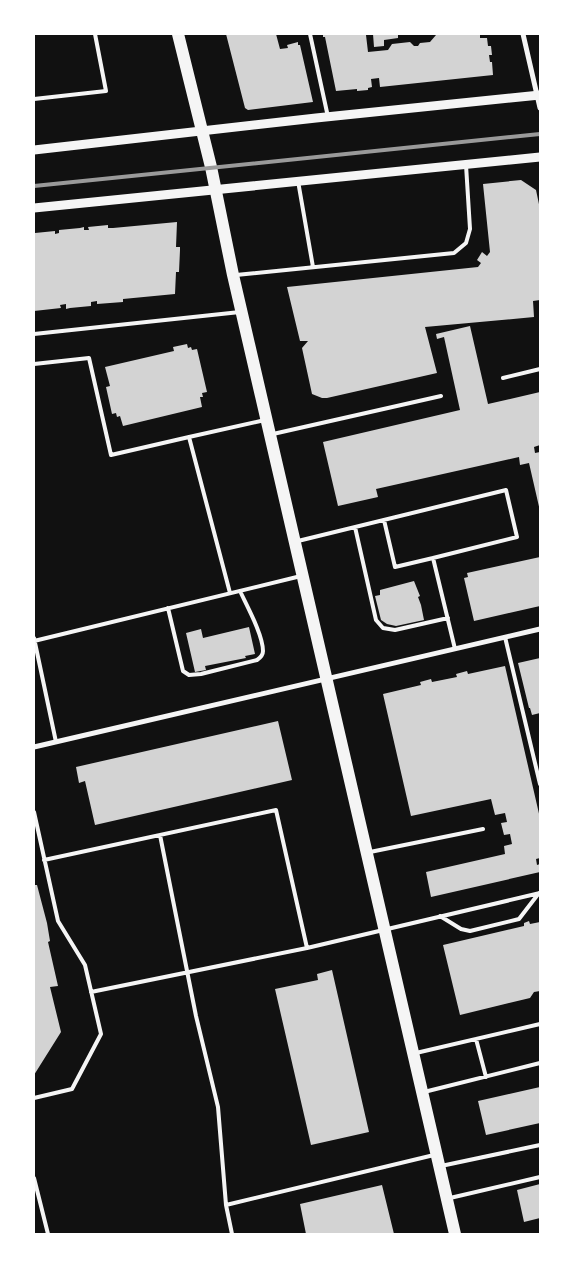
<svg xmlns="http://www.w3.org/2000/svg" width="574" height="1268" font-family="'Nunito Sans',sans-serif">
  <rect width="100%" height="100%" fill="#111"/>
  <path fill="#d3d3d3" d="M226 34H276L280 49 288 48 287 45 298 42V45H300L313 102 248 110 245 108Z
    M323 34H364L366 35 368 52 388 50 392 44 410 42 414 46H418L420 43 430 42 436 35 480 34V38H487L488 46H491L492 55H489L490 62H492L493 75 380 87 379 78 371 79 372 87 368 88V90L357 91V89L336 91 325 37H323Z
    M373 34H398V38L384 40V46L374 47Z
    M521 180 536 190 540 209V300L533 301 534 317 425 327 437 373 327 398H322L312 394 302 348 308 341H300L287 287 478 267 481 263 477 260 482 252 487 256 490 252 483 184Z
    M177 222 176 247H180V250L179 272H176L175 294 123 299V302L97 304V301L91 302V306L70 308 66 309V304L60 305 61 308 34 311 35 233 55 231V234L59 233V230L80 228 84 227V230H89L88 227 108 225V228H113Z
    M470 326 488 404 540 392V445L534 447 535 453 540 452V511L529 463 520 465 519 457 376 489 378 497 338 506 323 442 460 410 444 337 437 339 436 334Z
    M187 344 188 348 191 347 192 350 197 349 207 392 202 393 203 397H200L202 407 123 426 120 416 117 417 116 413 112 414 106 387 110 386 105 367 174 351 173 347Z
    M540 557V606L474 621 464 578 468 577 467 573Z
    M414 581 420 596 418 597 421 605 424 620 396 626 387 624 381 620 375 596 380 595V590Z
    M249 627 255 654 245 656 246 658 205 666 206 670 195 672 186 633 201 629 203 638Z
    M540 658V713L532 715 530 708H529L518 663Z
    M505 666 540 818V858L536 859 537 865 540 864V872L431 897 426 872 505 854 504 846 512 844 510 834 504 835 501 823 507 822 505 813 495 815 491 799 411 816 383 694 421 685 420 682 431 679 432 682 457 677 456 674 467 671 468 674Z
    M278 721 292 780 95 825 85 781 79 783 76 767Z
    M34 885H37L47 923 50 941 48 942 58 986 50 987 61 1032 34 1075Z
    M529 921 530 924 540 922V991L534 992 530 998 460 1015 443 945 524 926V923Z
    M332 970 369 1132 311 1145 275 989 318 980 317 974Z
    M540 1087V1123L486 1135 478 1101Z
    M540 1184V1218L524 1222 517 1190Z
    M382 1185 394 1234H306L300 1204Z"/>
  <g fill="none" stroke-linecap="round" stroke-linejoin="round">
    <path stroke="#f5f5f5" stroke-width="4" d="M310 34 328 117
      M34 99 106 91 95 34
      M298 181 313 267
      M236 275 454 253 466 243 470 229 466 165
      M34 334 240 312
      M34 364 89 358 111 455 189 437 230 593
      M503 378 540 369
      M273 434 441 396
      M189 437 265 420
      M384 520 395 567 433 558
      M355 527 376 620 383 628 395 630 448 618
      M298 541 506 490 517 537 433 558 455 649
      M168 608 183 671 189 675 201 674 257 660C260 658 263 655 263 651 263 635 247 606 240 591
      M505 637 540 784
      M34 638 56 742
      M34 641 301 576
      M34 812 58 921 85 965 101 1034 72 1089 34 1098
      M160 835 196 1016 218 1107 226 1205
      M370 852 483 829
      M44 860 276 810 307 948
      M440 916 461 929 470 931 519 919 539 893
      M91 992 307 948 540 893
      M476 1039 486 1077
      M416 1053 540 1024
      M424 1092 540 1063
      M441 1166 540 1145
      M34 1178 48 1234
      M450 1198 540 1177
      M232 1234 226 1205 434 1155"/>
    <path stroke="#f5f5f5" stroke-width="5" d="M523 34 540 108
      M34 747 540 629"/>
    <path stroke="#f5f5f5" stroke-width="9" d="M34 150 316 118 540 95
      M34 208 540 157"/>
    <path stroke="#f5f5f5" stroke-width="12" d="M178 34 211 167 233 275 455 1234"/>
    <path stroke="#9a9a9a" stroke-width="4" d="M34 186 540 134"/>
  </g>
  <rect width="574" height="1268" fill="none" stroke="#ffffff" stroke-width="70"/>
</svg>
